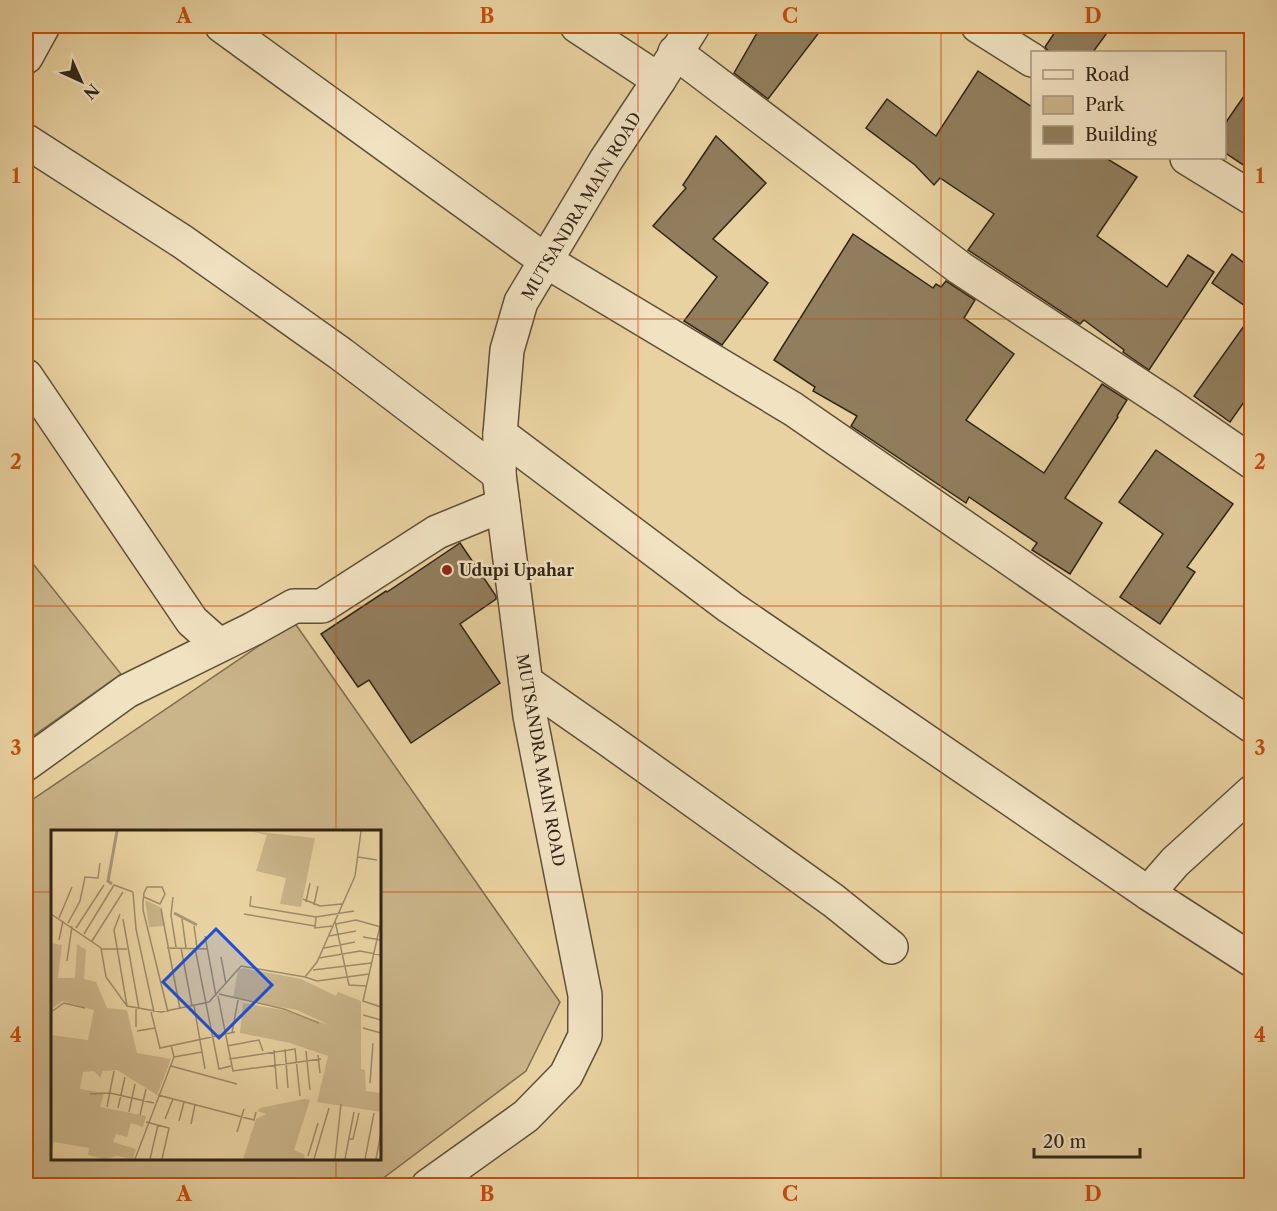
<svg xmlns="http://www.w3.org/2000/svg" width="1277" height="1211" font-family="'Libre Caslon Text',serif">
  <rect width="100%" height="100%" fill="#e9d2a1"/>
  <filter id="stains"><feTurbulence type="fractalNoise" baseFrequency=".00333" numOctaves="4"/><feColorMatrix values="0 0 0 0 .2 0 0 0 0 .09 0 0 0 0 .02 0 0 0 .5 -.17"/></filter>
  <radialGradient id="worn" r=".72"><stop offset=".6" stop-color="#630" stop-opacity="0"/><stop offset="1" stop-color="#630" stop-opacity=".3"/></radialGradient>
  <path fill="#cab489" stroke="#7e6c50" stroke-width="1.5" fill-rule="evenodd" d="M26 555 121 674 26 741Z
    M294 622 560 1002 526 1071 374 1185 26 1186V804ZM52 832H380V1158H52Z"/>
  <path fill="#917e5e" stroke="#312416" stroke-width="1.5" d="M761 26H824L768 99 734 73Z
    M1059 26H1112L1093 52H1049L1045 47Z
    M978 71 1032 107V158H1106L1137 177 1097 236 1167 287 1188 255 1214 272 1149 370 1123 352 1124 350 1084 320 1080 324 968 250 994 214 940 178 934 185 915 165 866 128 887 99 936 136Z
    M1251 86V170L1224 152V125Z
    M716 136 766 183 713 239 768 283 722 345 684 321 717 277 653 226 686 188 683 185Z
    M853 234 933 288 936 284 941 287 946 281 975 300 964 318 1014 354 966 420 1044 473 1102 384 1127 400 1117 416 1118 417 1065 498 1102 523 1070 574 1032 550 1037 543 969 497 966 503 851 426 857 416 813 391 815 387 774 360Z
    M1232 254 1251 268V310L1212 283Z
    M1251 316V392L1230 422 1194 396Z
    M1156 450 1233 504 1187 567 1195 572 1160 624 1120 597 1163 534 1119 502Z
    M460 543 496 596V599L460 624 500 683 411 743 369 680 358 687 321 634 386 591 387 592Z"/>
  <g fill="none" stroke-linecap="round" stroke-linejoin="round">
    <g stroke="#5f5039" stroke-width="36">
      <path id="minor" d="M222 26 546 261 793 409 1252 726
        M577 26 659 80
        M978 26 1032 60
        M675 52 960 268 1169 405 1252 462
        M26 57 43 26
        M26 141 183 242 341 354 499 474
        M1187 158 1252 198
        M26 376 192 621 219 645
        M500 434 730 607 1148 893 1252 960
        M526 682 609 740 834 901 891 947
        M26 764 127 691 253 629 294 606H322L437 532 503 505
        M1148 893 1175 862 1252 792"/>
    </g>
    <g stroke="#5f5039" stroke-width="36">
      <path id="tertiary" d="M428 1186 526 1116 566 1075 585 1036V995L530 716 499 474 500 434 507 350 521 302 606 160 659 80 693 26"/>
    </g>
    <use href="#minor" stroke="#f1e2c2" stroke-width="33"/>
    <use href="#tertiary" stroke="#f1e2c2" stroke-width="33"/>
  </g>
  <path fill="none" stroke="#c34e0e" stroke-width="1.5" stroke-opacity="0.55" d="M336 26V832M638 26V1186M941 26V1186M26 319H1252M26 606H1252M26 892H52M380 892H1252M336 1158V1186"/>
  <circle fill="#8f2418" stroke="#f1e2c2" stroke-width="2" cx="447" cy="570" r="6"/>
  <g text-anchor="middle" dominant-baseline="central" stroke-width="5" stroke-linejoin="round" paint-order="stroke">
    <g font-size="16" fill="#312416" stroke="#f1e2c2">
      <text transform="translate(581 206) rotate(-59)">MUTSANDRA MAIN ROAD</text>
      <text transform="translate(541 760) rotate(80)">MUTSANDRA MAIN ROAD</text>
    </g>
    <g font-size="16" font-weight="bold" fill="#312416" stroke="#f1e2c2" text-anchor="start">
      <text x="459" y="570">Udupi Upahar</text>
    </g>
  </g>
  <g transform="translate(51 830)">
    <rect width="330" height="330" fill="#e9d2a1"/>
    <path d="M199 1 264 8 250 77 229 74 235 48 205 41 216 5ZM94 70 111 78 113 96 98 97ZM0 113 11 115 7 148H24L26 114 35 120 33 149 45 152 56 178 76 180 86 223 120 229 106 265 66 240 52 241 49 248 43 241 32 242 29 259 53 263 49 277 95 286 92 297 80 293 76 307 65 304 62 312 85 319 82 329 66 326 54 329 37 325 38 318 3 312 0 321V205L37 210 43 180 12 171 0 179ZM192 138 250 149 285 166 287 162 310 171V239L314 240 315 261 330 263V282L266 272 277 226 239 213 189 203 192 173 232 180 278 195 246 180 182 168 187 140ZM253 269 259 270 243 320 254 325 253 329H192L205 289 215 284 206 281 209 278Z" fill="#cab489"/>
    <path fill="none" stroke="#aa9772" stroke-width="3" d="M61 54 57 51 66 1M123 83 146 95"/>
    <path fill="none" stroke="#9f8c69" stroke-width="1.5" d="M307 27 326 30M82 62 85 99 103 182M200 66 199 76 265 87 303 81M93 67 109 74 114 64 111 57H96L93 63 92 72V80L117 182M122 67 120 85 125 117M252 69 269 76 291 74M255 72 259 53M263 75 267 56M110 79 129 179M0 84 50 118 55 147 76 176 110 182 158 172 190 136 254 147 266 132 304 46 310 1M69 84 63 100 76 176M193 84 264 96M265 87 264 98 281 96M8 88 21 57M72 89 88 179M131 89 135 118M284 91 298 155 315 156M17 93 29 71 34 47 47 48 49 33M285 94 305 90 330 97M143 96 146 118M329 96 312 171 330 177M25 98 53 55M33 104 63 55 82 62M154 106 165 166M278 106 305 101M312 107 330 110M8 110 12 91M41 111 72 62M116 118 157 119M130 118 141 176M144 118 168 239 180 236M273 118 304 112M51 119H76M170 127 175 154M268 128 309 121 330 125M16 131 21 96M262 140 320 133M254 147 266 151 318 144M168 164 233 179 268 193M167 166 182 241 270 229M143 176 154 239M0 182 13 173 34 178M100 182 109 218 184 202M312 185 330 190M85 197V179M312 198 330 203M86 201 104 198M181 203 187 170M176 216 208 210 212 221M234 219 237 258M223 220 226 259M255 221 259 260M267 225 269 243M123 227 151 222M178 229 244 219 249 266M120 236 186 254M319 253 322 213M39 264 59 263 103 273M107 265 203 290 205 282M56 277 63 241M67 278 74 247M78 282 84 254M89 285 95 259M114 289 122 269M128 291 133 272M95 292 118 298 111 329M140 294 144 275M186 302 193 279M298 309H302L308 283M257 326 267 293M84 329 123 227 120 215M99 329 107 295M263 329 278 278M284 329 290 274M294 329 303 282M314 329 323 283M325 329 330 303"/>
    <path fill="#1d4ed8" fill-opacity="0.15" stroke="#1d4ed8" stroke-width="3" d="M165 99 221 155 168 208 112 152Z"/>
    <rect width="330" height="330" fill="none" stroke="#312416" stroke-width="3"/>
  </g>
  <rect width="1277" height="1211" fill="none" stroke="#e9d2a1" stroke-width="66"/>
  <rect x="1031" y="51" width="195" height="108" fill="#f1e2c2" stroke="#a4967d" stroke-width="1.5"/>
  <rect x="1043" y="70" width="30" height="9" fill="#f1e2c2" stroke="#a4967d" stroke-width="1.5"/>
  <text x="1085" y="81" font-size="18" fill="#312416">Road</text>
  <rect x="1043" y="96" width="30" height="18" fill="#cab489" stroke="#a4967d" stroke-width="1.5"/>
  <text x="1085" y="111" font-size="18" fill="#312416">Park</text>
  <rect x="1043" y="126" width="30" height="18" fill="#917e5e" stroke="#a4967d" stroke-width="1.5"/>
  <text x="1085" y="141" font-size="18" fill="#312416">Building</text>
  <g transform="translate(81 81) rotate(135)" stroke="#f1e2c2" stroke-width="4.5" paint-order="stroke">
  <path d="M0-4.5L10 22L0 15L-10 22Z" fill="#312416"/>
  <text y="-9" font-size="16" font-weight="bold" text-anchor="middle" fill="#312416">N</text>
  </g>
  <path d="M1034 1148v9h106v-9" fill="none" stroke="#312416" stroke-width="3"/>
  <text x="1043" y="1148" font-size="18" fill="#312416" stroke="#f1e2c2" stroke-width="4.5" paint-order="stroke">20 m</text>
  <rect x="33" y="33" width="1211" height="1145" fill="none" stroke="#c34e0e" stroke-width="2"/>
  <g font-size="20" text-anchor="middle" font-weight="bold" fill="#c34e0e">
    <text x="184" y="23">A</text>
    <text x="487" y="23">B</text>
    <text x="790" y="23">C</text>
    <text x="1093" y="23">D</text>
    <text x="16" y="183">1</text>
    <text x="1260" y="183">1</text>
    <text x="16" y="469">2</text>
    <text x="1260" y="469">2</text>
    <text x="16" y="755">3</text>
    <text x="1260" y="755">3</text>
    <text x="16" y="1042">4</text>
    <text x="1260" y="1042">4</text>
    <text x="184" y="1201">A</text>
    <text x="487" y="1201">B</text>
    <text x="790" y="1201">C</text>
    <text x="1093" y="1201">D</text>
  </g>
  <rect width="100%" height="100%" filter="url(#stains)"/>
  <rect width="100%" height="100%" fill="url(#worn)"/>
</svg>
